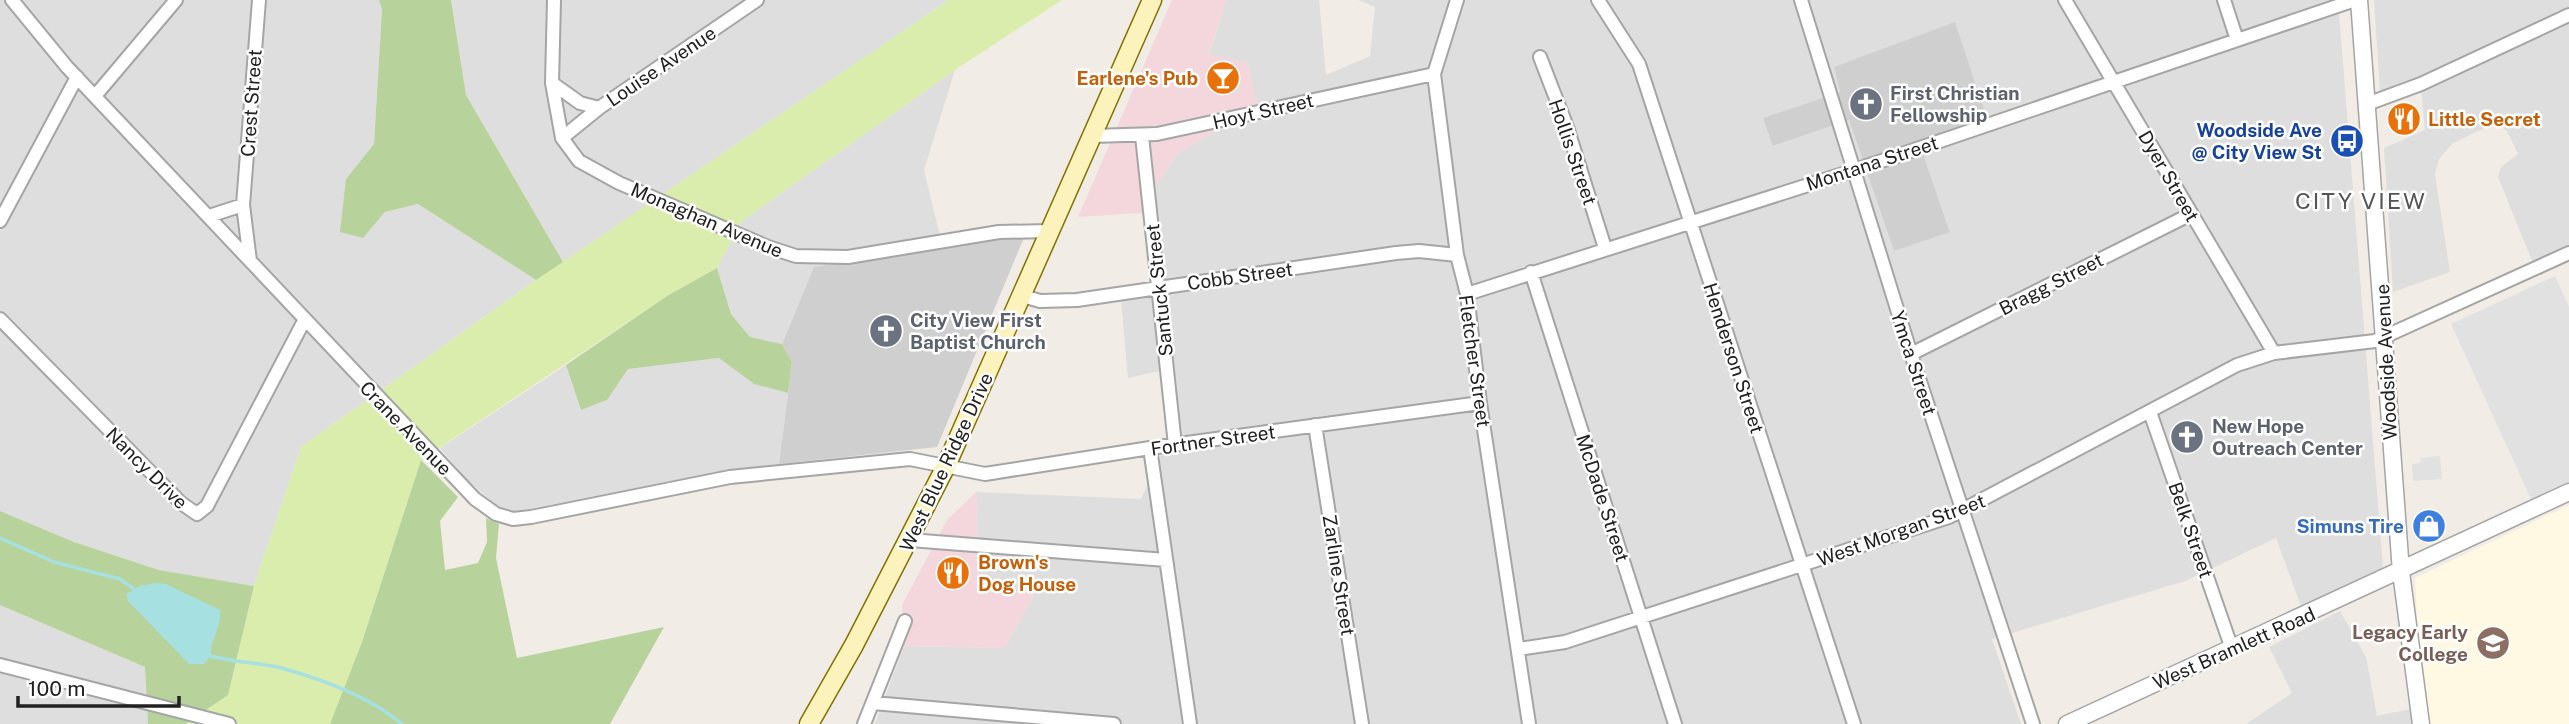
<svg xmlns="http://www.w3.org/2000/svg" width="2569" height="724" font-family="'Public Sans',sans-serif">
  <rect width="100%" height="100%" fill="#f2ece7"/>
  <path fill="#dfdede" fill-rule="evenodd" d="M0 0H379L382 9 374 144 346 179 363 238 385 212 418 204 536 280 301 447 254 586 159 570 74 542 0 511Z
    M451 0H949L563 262 466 95Z
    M1226 0H1319L1326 75 1370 56 1375 7 1358 0H2338L2383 568 2301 606 2276 538 2185 581 1992 639 2021 724H875L904 646 1004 648 1035 594 979 579 976 492 1141 499 1169 437 1164 370 1128 378 1121 301 1161 293 1156 186 1177 154 1258 106 1209 55ZM1834 66 1919 142 1950 231 1894 251 1849 120 1774 146 1764 118 1840 92Z
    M2374 0H2569V247L2533 263 2498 177 2501 167 2518 154 2507 131 2502 126 2491 125 2453 143 2439 159 2435 174 2450 272 2393 292 2384 148 2425 130 2420 78 2380 93Z
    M955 70 924 170 943 248 814 267 782 344 750 337 731 314 717 268 742 221Z
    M720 358 754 384 788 393 779 464 696 476 513 512 496 505 466 479 440 448 566 365 581 410 607 400 628 369Z
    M0 605 145 667 148 724H0Z
    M2340 611 2366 657 2377 716 2420 707 2422 724H2246L2292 693 2269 647Z"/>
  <path fill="#f3d7dc" d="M1172 0H1226L1209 54 1248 63 1258 106 1177 154 1156 186 1157 212 1078 217Z
    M976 492 979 579 1035 594 1004 648 904 646 902 605 947 520Z"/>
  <path fill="#fff9e3" d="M2569 505V724H2422L2415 578Z"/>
  <path fill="#cfcfcf" d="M1955 22 1987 119 1919 142 1950 232 1894 251 1849 120 1773 146 1763 118 1840 92 1834 67Z
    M1025 235 937 447 779 464 792 362 782 344 814 267Z"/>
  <path fill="#daedac" d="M949 0H1062L955 70 742 221 717 268 667 296 421 460 362 642 330 724H185L228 695 254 586 301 447 536 280Z"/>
  <path fill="#b7d39b" d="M379 0H451L466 95 563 262 536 280 418 204 385 212 363 238 340 232 346 179 374 144 382 9Z
    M717 268 731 314 750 337 782 344 792 362 788 393 754 384 719 358 628 369 607 400 581 410 566 365 667 296Z
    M421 460 458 497 440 521 445 570 478 563 487 542 486 518 499 524 496 558 517 658 664 627 610 724H330L362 642Z
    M0 511 74 542 159 570 254 586 228 695 185 724H148L145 667 0 605Z"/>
  <path fill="#e1e1e1" d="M2555 276 2569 307V482L2531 499 2451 324Z
    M2440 456 2442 479 2413 481 2412 464 2421 463 2420 458Z"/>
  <path fill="#a6e0e1" d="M155 583 166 584 220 610C222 627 210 639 211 656L204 664H189L128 601 126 594 140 586Z"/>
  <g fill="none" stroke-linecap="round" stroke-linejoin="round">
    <path stroke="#a6e0e1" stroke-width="3.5" d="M0 538 54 562 120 579 134 589
      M211 656C235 663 261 662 285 669 324 680 371 698 402 724"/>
    <g stroke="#a5a5a5" stroke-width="16">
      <path id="minor" d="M12 0 67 67 475 499 496 514 513 519 531 517 730 477 910 459 985 474 1150 448 1480 403
        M554 0 552 83 562 138 579 161 619 183 768 247 796 256 848 257 999 232 1049 231
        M1457 0 1434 74 1457 255 1467 294 1480 403 1529 724
        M1598 0 1639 64 1854 724
        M1801 0 1911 354 2033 724
        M2065 0 2274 353
        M2224 0 2237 40
        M1540 57 1567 127 1605 248
        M552 83 580 103 599 108 757 0
        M95 96 176 0
        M2367 104 2421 84 2569 15
        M1092 136 1157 134 1434 74
        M1142 136 1175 445
        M562 138 599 108
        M209 216 243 205
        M0 221 77 77
        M250 261 243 205 259 0
        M1531 272 1675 724
        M1467 294 1852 171 2355 0
        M1023 296 1040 301 1077 300 1396 253 1419 251 1457 255
        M0 319 181 503 197 514 207 506 305 319
        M1911 354 2191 214
        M2150 412 2232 649
        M1315 425 1362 724
        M1150 448 1190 724
        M910 540 1166 560
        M1519 649 1565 642 1949 517 2237 365 2274 353 2375 341 2569 253
        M0 665 229 724
        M873 703 1114 724
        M864 724 905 621"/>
    </g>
    <g stroke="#a5a5a5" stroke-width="19">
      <path id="tertiary" d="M2359 0 2401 572 2421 724
        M2067 724 2569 492"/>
    </g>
    <g stroke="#807200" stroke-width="21">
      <path id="secondary" d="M809 724 854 645 946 466 1152 0"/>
    </g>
    <use href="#minor" stroke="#fff" stroke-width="12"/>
    <use href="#tertiary" stroke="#fff" stroke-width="16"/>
    <use href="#secondary" stroke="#fcf2bb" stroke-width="18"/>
  </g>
  <defs>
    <g id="bar-disc" transform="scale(1.75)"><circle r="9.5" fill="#e8710a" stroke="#fff"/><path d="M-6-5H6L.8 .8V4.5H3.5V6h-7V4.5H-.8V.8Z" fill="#fff"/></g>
    <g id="church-disc" transform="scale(1.75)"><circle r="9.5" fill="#6b7280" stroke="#fff"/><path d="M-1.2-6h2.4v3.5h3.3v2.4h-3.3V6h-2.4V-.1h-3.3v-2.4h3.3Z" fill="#fff"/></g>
    <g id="restaurant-disc" transform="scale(1.75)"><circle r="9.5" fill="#e8710a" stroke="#fff"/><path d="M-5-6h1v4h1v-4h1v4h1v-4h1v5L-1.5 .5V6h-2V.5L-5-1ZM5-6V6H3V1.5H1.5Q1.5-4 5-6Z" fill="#fff"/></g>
    <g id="bus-disc" transform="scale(1.75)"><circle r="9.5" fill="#1a4fb4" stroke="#fff"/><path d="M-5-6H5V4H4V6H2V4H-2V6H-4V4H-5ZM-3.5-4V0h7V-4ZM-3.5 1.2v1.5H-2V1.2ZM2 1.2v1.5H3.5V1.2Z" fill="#fff"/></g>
    <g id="shop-disc" transform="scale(1.75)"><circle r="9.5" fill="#3f7fe0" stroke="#fff"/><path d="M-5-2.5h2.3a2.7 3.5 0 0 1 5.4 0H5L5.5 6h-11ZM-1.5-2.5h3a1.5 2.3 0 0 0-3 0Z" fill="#fff"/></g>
    <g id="school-disc" transform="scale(1.75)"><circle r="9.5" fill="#8d6e63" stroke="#fff"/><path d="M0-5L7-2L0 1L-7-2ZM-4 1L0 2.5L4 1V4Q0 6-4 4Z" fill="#fff"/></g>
  </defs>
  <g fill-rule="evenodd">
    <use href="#bar-disc" x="1223" y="78"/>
    <use href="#church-disc" x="1866" y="104"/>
    <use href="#restaurant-disc" x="2404" y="119"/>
    <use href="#bus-disc" x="2347" y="141"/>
    <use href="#church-disc" x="886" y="331"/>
    <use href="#church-disc" x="2187" y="437"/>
    <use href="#shop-disc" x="2429" y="526"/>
    <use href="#restaurant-disc" x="953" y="573"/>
    <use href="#school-disc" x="2493" y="643"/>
  </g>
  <g text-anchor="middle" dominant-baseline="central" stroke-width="5" stroke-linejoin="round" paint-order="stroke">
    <g font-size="19" fill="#212121" stroke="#fff">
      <text transform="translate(661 66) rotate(-34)">Louise Avenue</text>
      <text transform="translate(251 103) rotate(-86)">Crest Street</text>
      <text transform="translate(1263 111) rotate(-13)">Hoyt Street</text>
      <text transform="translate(1573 152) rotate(71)">Hollis Street</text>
      <text transform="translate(1872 163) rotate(-18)">Montana Street</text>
      <text transform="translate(2169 176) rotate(60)">Dyer Street</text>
      <text transform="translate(707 220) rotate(23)">Monaghan Avenue</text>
      <text transform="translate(1240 276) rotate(-8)">Cobb Street</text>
      <text transform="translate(2051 284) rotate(-27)">Bragg Street</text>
      <text transform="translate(1159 290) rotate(-96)">Santuck Street</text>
      <text transform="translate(1734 358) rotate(72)">Henderson Street</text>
      <text transform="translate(1475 361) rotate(82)">Fletcher Street</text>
      <text transform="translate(2386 362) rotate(-93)">Woodside Avenue</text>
      <text transform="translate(1914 363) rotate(72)">Ymca Street</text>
      <text transform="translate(406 428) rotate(46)">Crane Avenue</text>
      <text transform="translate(1213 440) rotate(-8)">Fortner Street</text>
      <text transform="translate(946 462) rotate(-65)">West Blue Ridge Drive</text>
      <text transform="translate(147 468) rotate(45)">Nancy Drive</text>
      <text transform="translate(1603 498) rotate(72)">McDade Street</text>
      <text transform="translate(1901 530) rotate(-20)">West Morgan Street</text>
      <text transform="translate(2191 530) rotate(71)">Belk Street</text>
      <text transform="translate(1339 575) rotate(81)">Zarline Street</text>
      <text transform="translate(2234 648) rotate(-24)">West Bramlett Road</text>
    </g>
    <g font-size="19" font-weight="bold" fill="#c56008" stroke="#fff" text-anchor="start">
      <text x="1198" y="78" text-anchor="end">Earlene's Pub</text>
      <text x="2428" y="119">Little Secret</text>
      <text x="978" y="562">Brown's<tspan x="978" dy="22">Dog House</tspan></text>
    </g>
    <g font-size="19" font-weight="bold" fill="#5b616d" stroke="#fff" text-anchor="start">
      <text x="1890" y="93">First Christian<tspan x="1890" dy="22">Fellowship</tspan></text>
      <text x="910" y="320">City View First<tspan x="910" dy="22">Baptist Church</tspan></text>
      <text x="2212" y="426">New Hope<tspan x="2212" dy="22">Outreach Center</tspan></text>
    </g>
    <g font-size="19" font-weight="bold" fill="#164399" stroke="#fff" text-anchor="end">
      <text x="2322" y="130">Woodside Ave<tspan x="2322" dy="22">@ City View St</tspan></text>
    </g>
    <g font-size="19" font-weight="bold" fill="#366cbe" stroke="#fff" text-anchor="end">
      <text x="2404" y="526">Simuns Tire</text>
    </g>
    <g font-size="19" font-weight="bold" fill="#785e54" stroke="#fff" text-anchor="end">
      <text x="2468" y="632">Legacy Early<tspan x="2468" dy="22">College</tspan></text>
    </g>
    <g font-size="23" letter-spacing="2" fill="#545454" stroke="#fff">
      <text x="2361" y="200">CITY VIEW</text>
    </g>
  </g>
  <path d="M18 696v10h161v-10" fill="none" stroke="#212121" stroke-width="3.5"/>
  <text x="28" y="696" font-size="21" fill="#212121" stroke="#ffffff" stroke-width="5" paint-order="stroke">100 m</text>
</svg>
